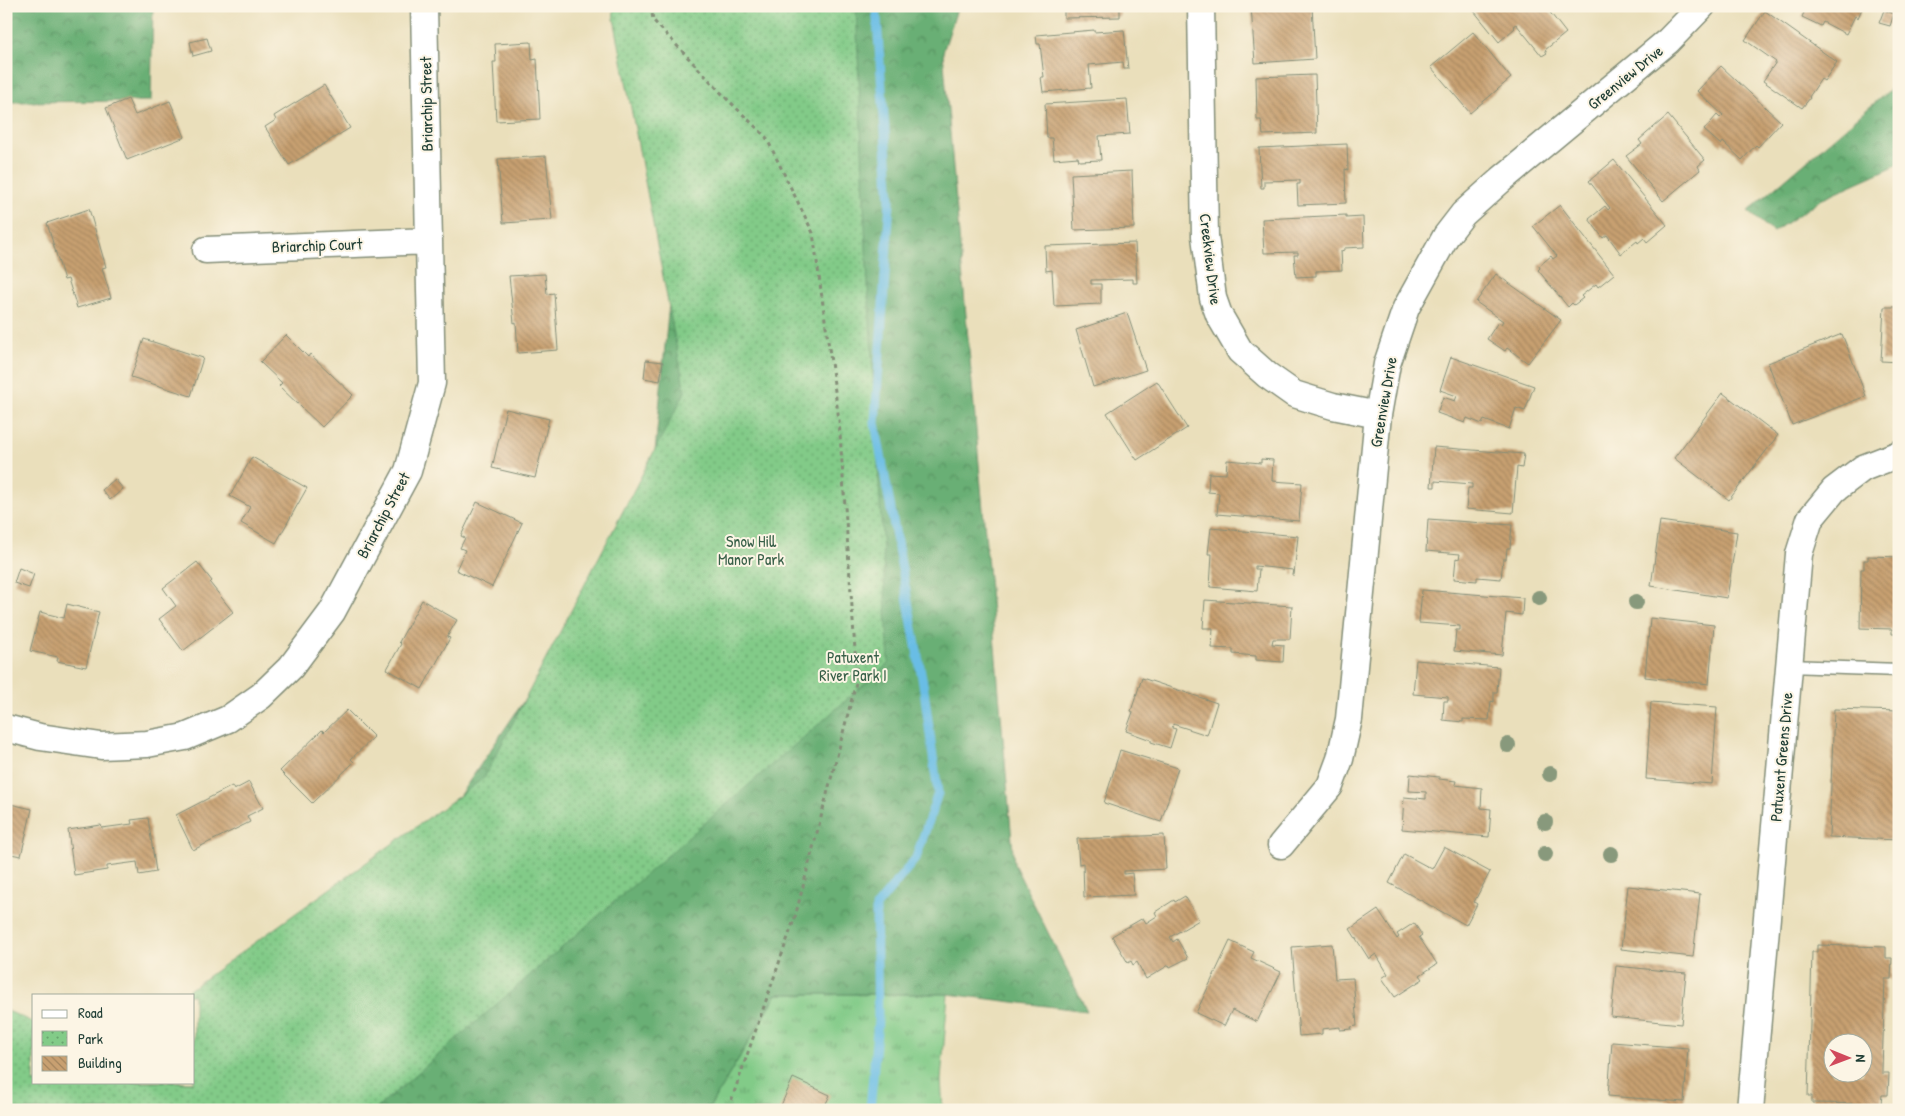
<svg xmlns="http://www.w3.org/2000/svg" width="1905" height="1116" font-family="'Patrick Hand',sans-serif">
  <defs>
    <pattern id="grass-tufts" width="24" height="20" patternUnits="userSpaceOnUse" patternTransform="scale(1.25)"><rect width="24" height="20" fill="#82cb88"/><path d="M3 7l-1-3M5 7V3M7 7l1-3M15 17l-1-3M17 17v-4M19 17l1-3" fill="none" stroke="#6aa670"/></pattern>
    <pattern id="forest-crowns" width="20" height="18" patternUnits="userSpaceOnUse" patternTransform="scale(1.25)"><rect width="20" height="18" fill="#69af74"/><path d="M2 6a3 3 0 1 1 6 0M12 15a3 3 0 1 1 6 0" fill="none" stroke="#569060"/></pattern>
    <pattern id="park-dots" width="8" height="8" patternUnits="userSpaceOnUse" patternTransform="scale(1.25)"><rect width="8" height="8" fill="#82cb88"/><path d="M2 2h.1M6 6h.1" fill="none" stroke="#6aa670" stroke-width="1.8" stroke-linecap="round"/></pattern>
    <pattern id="building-back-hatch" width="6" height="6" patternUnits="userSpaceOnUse" patternTransform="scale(1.25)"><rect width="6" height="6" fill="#c8a071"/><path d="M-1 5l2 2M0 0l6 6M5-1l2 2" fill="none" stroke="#a2845e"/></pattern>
  </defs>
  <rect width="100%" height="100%" fill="#fcf5e5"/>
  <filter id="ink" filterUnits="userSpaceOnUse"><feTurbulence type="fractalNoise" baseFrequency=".02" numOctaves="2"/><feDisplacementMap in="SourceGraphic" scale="10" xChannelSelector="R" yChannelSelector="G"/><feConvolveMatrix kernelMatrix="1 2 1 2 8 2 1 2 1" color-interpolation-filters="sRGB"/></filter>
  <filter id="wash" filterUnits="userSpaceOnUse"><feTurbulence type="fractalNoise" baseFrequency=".0096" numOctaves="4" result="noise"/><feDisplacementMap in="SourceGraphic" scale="20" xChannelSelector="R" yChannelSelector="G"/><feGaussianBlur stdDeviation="1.12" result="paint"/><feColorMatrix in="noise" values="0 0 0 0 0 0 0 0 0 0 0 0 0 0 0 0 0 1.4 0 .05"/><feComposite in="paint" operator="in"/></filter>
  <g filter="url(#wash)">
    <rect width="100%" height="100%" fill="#eadfbb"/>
    <path fill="url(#grass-tufts)" stroke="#50845e" d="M777 994H948L941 1080 943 1110H708Z"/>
    <path fill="url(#forest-crowns)" stroke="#447654" d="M6 6H153L151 101 6 102Z
      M679 6H958L943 52 1014 864 1087 1011 948 994H777L708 1110H6V1074L34 1082H194L380 913 649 516 686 122Z
      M1899 82V164L1823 198 1773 232 1748 211Z"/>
    <path fill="url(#park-dots)" stroke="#50845e" d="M613 6H856L866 249 889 663 375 1110H6V1010L34 1023V1082H194V995H182L484 778 685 392 614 18Z"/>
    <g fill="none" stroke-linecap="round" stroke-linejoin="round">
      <path stroke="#69bde5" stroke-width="9" d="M870 1110 878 1020 876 907 916 858 938 793 923 683 875 423 890 201 876 6"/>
    </g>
    <g id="blocks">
      <path fill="url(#building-back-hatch)" fill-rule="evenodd" d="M1064 6H1120V17L1064 18Z
        M1251 6H1312L1315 59 1255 63Z
        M1470 6H1545L1566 33 1545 50 1547 53 1542 56 1516 24 1513 26 1515 28 1499 42Z
        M1807 6H1863L1858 18 1855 16 1846 34 1823 22 1821 26 1802 17Z
        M1884 10 1894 14 1890 26 1879 23Z
        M1765 11 1837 62 1824 81 1821 79 1809 97 1810 98 1802 108 1763 81 1776 62 1745 40Z
        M1094 30V32L1124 30 1128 69H1124L1123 62 1089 65 1091 88 1043 92 1041 77H1044L1040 44H1037L1036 35Z
        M1473 32 1511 78 1470 113 1431 67Z
        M207 38 211 51 193 56 190 42Z
        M531 42 532 60 537 59 540 119 496 121 493 62H496L495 44Z
        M1721 66 1781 122 1758 147 1756 145 1742 160 1723 142 1721 145 1704 130 1717 115 1720 118 1723 115 1697 91Z
        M1315 75 1317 133 1263 135 1261 120H1257L1256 77Z
        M324 85 350 128 289 165 265 127 276 120 274 116Z
        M128 99 135 115 170 101 185 137 127 160 106 108Z
        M1127 99 1130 134 1099 136 1101 160 1079 161 1078 157 1054 159 1052 138H1047L1045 104Z
        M1668 115 1705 160 1698 166 1700 170 1663 201 1626 156 1642 144 1639 140Z
        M1347 144 1348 170 1345 169 1346 203 1298 205 1297 184H1300V180L1264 181V188H1261L1259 148Z
        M546 156 552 220 503 223 498 159Z
        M1614 160 1667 225 1647 242 1644 238 1638 243 1637 241 1621 254 1607 235 1603 238 1589 219 1605 206 1608 210 1610 208 1589 181Z
        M1132 171 1134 228 1074 230 1071 174Z
        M1560 205 1614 274 1598 287 1596 284 1581 296 1583 298 1574 305 1572 303 1568 307 1538 270 1540 268 1539 266 1551 256 1553 259 1557 256 1533 226Z
        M89 209 106 267 102 268 111 298 77 308 68 279 64 280 47 223Z
        M1346 215V218L1363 217 1364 247 1344 248V250L1341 251 1342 270 1316 271V276L1296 277 1294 255H1298V252L1264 253 1262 219Z
        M1135 243 1137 283H1133V279L1091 280V284H1101V304L1054 306 1052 270 1046 271 1045 246Z
        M545 274 547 294 554 293 558 350 518 353 516 322 514 323 509 276Z
        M1496 274 1561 320 1528 363 1507 348 1505 351 1487 339 1498 322 1501 324 1503 321 1476 302Z
        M1884 307H1899V362L1881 361Z
        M1127 313 1146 370 1093 387 1076 330Z
        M1842 334 1866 396 1792 425 1768 363Z
        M286 335 308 357 310 354 353 395 322 427 279 386 282 383 260 362Z
        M144 339 203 358 191 396 131 377Z
        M1451 357 1534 386 1525 411 1516 408 1509 429 1484 420 1482 424 1467 418 1465 423 1437 413 1443 397 1455 401 1457 396 1440 390Z
        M646 360 663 362 660 381 644 378Z
        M1157 381 1187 428 1137 460 1107 413Z
        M1723 393 1778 435 1729 500 1674 458Z
        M506 409 549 419 535 478 492 468Z
        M1434 447 1524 454 1522 468 1517 467 1513 513 1466 509 1468 488H1472V484L1435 481V487H1431Z
        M252 457 307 488 276 543 241 523 250 507 230 496Z
        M1261 459 1273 460 1272 481 1302 483 1299 521 1217 514 1219 493 1208 492 1209 473 1226 474 1227 460 1261 463Z
        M115 479 123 489 110 500 102 490Z
        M477 502 522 523 492 587 456 570 465 550 460 548 465 538 461 536Z
        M1428 519 1512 525 1510 548H1507L1506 559H1503L1501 579 1477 577V581L1454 579 1456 558 1459 559 1460 554 1426 551Z
        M1660 521 1737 532 1727 598 1651 586Z
        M1211 528 1298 536 1294 575H1292L1293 570 1255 566V569H1259L1257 591 1210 587 1212 554H1208Z
        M1868 556 1899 557V634H1892V629L1860 628 1861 569H1864V560H1868Z
        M197 562 212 581 210 583 233 612 183 651 159 619 176 606 163 588Z
        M19 568 34 574 29 588 14 583Z
        M1422 590 1523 598 1522 615 1506 613 1502 655 1454 651 1456 630H1460V626L1419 623Z
        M422 600 457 620 447 637 450 638 422 689 387 669 401 644 399 642Z
        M1205 600 1292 606 1290 639H1273L1272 644 1284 645 1283 662 1256 660V656L1233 654V649L1212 648 1213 628H1203Z
        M67 604 99 612 86 667 57 661 58 657 30 651 40 612 64 618Z
        M1650 618 1714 625 1709 684 1645 677Z
        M1416 660 1499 667 1497 692H1494V702L1491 701 1489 720 1463 719V722L1443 720 1444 701H1448V697L1413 694Z
        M1142 678 1217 703 1207 735 1173 724 1172 728 1176 729 1170 748 1151 742V740L1126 731 1133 712 1131 711Z
        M1651 702 1717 707 1712 784 1646 779Z
        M1834 709 1899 711 1898 840 1829 837Z
        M347 710 374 737 351 759 354 762 312 803 280 771 322 730 324 732Z
        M1120 750 1178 768 1161 822 1104 803Z
        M1410 774 1439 777V779L1456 781 1455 785 1482 788 1481 808 1491 809 1489 837 1402 829 1404 797 1426 799V792L1409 791Z
        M249 782 263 808 247 816 250 822 193 850 176 815 232 786 234 790Z
        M6 803 32 809 21 856 6 853Z
        M148 818 156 872 139 875 137 862 107 866V870L74 875 68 830 101 825 102 828 132 824 131 820Z
        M1164 835 1166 869 1124 871V874L1132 873 1134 895 1084 897 1083 863 1079 864 1077 839Z
        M1444 847 1490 872 1474 902 1477 904 1466 925 1389 883 1404 854 1432 869Z
        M1628 886 1700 894 1693 957 1621 949Z
        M1185 896 1199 920 1170 937 1173 942 1177 939 1188 958 1170 967 1169 965 1146 979 1137 962 1133 965 1131 961 1128 963 1112 936 1143 918 1146 923 1157 916 1155 912 1174 900 1175 902Z
        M1378 910 1397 939 1399 937 1397 934 1414 923 1422 935 1419 937 1437 964 1420 975 1423 979 1395 997 1382 978 1388 974 1376 954 1369 959 1350 929Z
        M1230 941 1254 952 1251 958 1281 972 1257 1022 1232 1010 1224 1026 1196 1013Z
        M1332 944 1335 979 1353 978 1357 1026 1351 1027 1352 1029 1340 1030V1027L1322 1029V1034L1299 1036 1292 947Z
        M1817 945 1886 947V958H1892L1891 979H1885L1882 1069V1073H1889L1888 1095H1882L1881 1104 1812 1103V1096H1808L1812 952H1817ZM1832 1044H1862V1074H1832Z
        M1616 966 1686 973 1681 1024 1611 1017Z
        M1612 1042 1688 1048 1684 1102 1608 1096Z
        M793 1078 830 1095 823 1110H779Z"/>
    </g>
  </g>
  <g filter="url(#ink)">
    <use href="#blocks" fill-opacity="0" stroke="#848e78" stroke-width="1"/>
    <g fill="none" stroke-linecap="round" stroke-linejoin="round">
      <g stroke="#848e78" stroke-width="15">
        <path id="service" d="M1789 666 1899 670"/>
      </g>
      <g stroke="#848e78" stroke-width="29">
        <path id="minor" d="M1201 6 1205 236 1213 298 1219 315 1240 351 1267 375 1294 394 1333 406 1378 415
          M206 250 429 241
          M6 728 40 737 101 746 147 744 185 737 228 719 261 696 291 667 332 612 408 471 432 383 424 6
          M1281 845 1330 786 1340 759 1349 719 1378 415 1387 364 1406 308 1446 236 1463 214 1502 179 1668 41 1702 6
          M1750 1110 1799 554 1810 519 1834 490 1863 468 1899 454"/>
      </g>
      <path stroke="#848e78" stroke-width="3" stroke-dasharray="4 4" stroke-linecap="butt" d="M651 6 653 20 725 97 766 137 813 233 839 420 857 679 795 917 728 1110"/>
      <use href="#service" stroke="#fff" stroke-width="12"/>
      <use href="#minor" stroke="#fff" stroke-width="26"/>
    </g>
    <g fill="#88997c">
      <circle cx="1539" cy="598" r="8"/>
      <circle cx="1636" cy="602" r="8"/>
      <circle cx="1508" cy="745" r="8"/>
      <circle cx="1550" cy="774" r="8"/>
      <circle cx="1545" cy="822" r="8"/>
      <circle cx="1545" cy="854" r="8"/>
      <circle cx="1611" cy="854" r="8"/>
    </g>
  </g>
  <g text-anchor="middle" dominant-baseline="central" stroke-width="4" stroke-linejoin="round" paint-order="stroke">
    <g font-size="16" fill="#1f3d34" stroke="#fcf5e5">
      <text transform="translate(1625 77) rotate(-39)">Greenview Drive</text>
      <text transform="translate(426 104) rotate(-91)">Briarchip Street</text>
      <text transform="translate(317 245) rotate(-2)">Briarchip Court</text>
      <text transform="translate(1211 259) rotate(83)">Creekview Drive</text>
      <text transform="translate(1383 402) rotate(-80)">Greenview Drive</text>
      <text transform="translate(383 515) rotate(-62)">Briarchip Street</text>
      <text transform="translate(1781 757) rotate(-85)">Patuxent Greens Drive</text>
    </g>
    <g font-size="16" fill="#386049" stroke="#fcf5e5">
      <text x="751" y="541">Snow Hill<tspan x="751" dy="18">Manor Park</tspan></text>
      <text x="853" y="657">Patuxent<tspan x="853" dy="18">River Park I</tspan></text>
    </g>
  </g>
  <rect width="1905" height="1116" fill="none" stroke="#fcf5e5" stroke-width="25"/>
  <rect x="32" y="994" width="162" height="90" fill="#fcf5e5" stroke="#a4ab9e"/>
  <rect x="42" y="1010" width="25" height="8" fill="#ffffff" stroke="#a4ab9e"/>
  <text x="78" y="1018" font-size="15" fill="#1f3d34">Road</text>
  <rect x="42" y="1031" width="25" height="15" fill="url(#park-dots)" stroke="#a4ab9e"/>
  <text x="78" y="1044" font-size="15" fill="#1f3d34">Park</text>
  <rect x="42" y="1056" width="25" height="15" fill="url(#building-back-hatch)" stroke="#a4ab9e"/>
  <text x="78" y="1068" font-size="15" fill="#1f3d34">Building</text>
  <g transform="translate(1848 1058) rotate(91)"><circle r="24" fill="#fcf5e5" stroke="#a4ab9e"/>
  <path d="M0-4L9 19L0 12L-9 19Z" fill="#d1495b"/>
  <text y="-8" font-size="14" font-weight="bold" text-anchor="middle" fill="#1f3d34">N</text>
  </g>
</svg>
